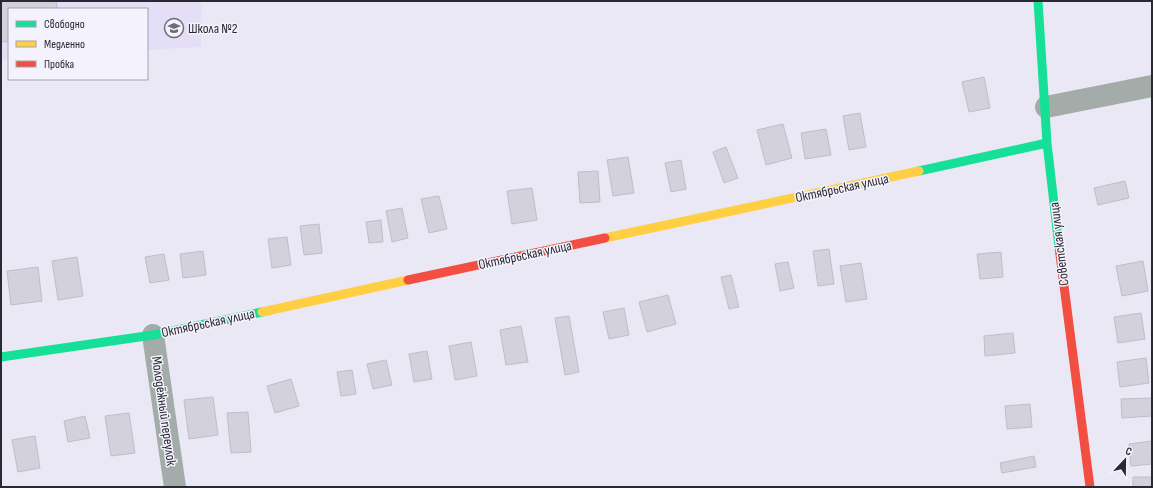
<svg xmlns="http://www.w3.org/2000/svg" width="1153" height="488" font-family="'Sofia Sans Condensed',sans-serif">
  <rect width="100%" height="100%" fill="#ebe8f5"/>
  <path fill="#e4dff6" d="M1 1H202L201 47 147 50V9H9V59L1 60Z"/>
  <path fill="#d3d1db" stroke="#bfbdc6" d="M1 1H56L57 9H9V41L1 42Z
    M984 77 990 108 969 112 962 82Z
    M860 113 866 147 849 150 843 116Z
    M783 124 792 158 766 165 757 130Z
    M826 129 831 155 805 159 801 133Z
    M726 147 738 178 724 183 713 152Z
    M628 157 634 193 613 196 607 160Z
    M681 160 686 189 671 192 665 163Z
    M598 171 600 202 580 203 578 172Z
    M1125 181 1129 198 1098 205 1094 188Z
    M532 188 537 220 512 224 507 191Z
    M439 196 447 229 429 233 421 199Z
    M402 208 408 238 392 242 386 211Z
    M381 220 383 242 369 243 366 222Z
    M319 224 322 253 304 255 300 226Z
    M287 237 291 265 272 268 268 239Z
    M829 249 834 284 818 286 813 251Z
    M203 251 206 275 183 278 180 254Z
    M1001 252 1003 277 980 279 977 254Z
    M164 254 169 280 150 283 145 257Z
    M77 257 83 296 58 300 52 261Z
    M1143 261 1148 291 1122 296 1116 266Z
    M788 262 794 288 780 291 775 264Z
    M861 263 867 299 846 302 840 266Z
    M38 267 42 301 11 305 7 271Z
    M731 275 739 307 729 309 721 277Z
    M668 295 676 324 647 332 639 302Z
    M624 308 629 335 609 339 603 312Z
    M1141 313 1145 339 1118 343 1114 317Z
    M569 316 579 372 565 375 555 318Z
    M521 326 528 362 506 365 500 330Z
    M1013 333 1015 353 985 356 984 336Z
    M471 342 477 376 455 380 449 346Z
    M427 351 432 379 414 382 409 354Z
    M1146 358 1149 383 1120 387 1117 362Z
    M386 360 392 385 373 389 367 364Z
    M352 370 356 394 341 396 337 372Z
    M291 379 299 406 275 413 267 386Z
    M213 397 218 435 189 439 184 400Z
    M1152 398V416L1122 418 1121 399Z
    M1030 404 1032 427 1007 429 1005 406Z
    M248 412 251 452 231 453 227 413Z
    M129 413 135 453 111 456 105 416Z
    M85 416 90 438 68 442 64 421Z
    M35 436 40 468 18 472 12 440Z
    M1152 441V464L1131 466 1129 444Z
    M1034 456 1036 467 1002 473 1000 463Z
    M1133 477H1152V487H1133Z"/>
  <g fill="none" stroke-linecap="round" stroke-linejoin="round">
    <path stroke="#a3aca8" stroke-width="22" d="M1046 107 1152 86
      M153 335 175 487"/>
    <path stroke="#16e098" stroke-width="9" d="M1038 1 1047 143 1059 247
      M919 171 1047 143
      M1 357 153 335 262 312"/>
    <path stroke="#ffcf43" stroke-width="9" d="M605 238 919 171
      M262 312 408 280"/>
    <path stroke="#f24e42" stroke-width="9" d="M1059 247 1090 487
      M408 280 605 238"/>
  </g>
  <defs>
    <g id="school-ring" transform="scale(1)"><circle r="9.5" fill="#f4f2fc" stroke="#6e6c76" stroke-width="1.5"/><path d="M0-5L7-2L0 1L-7-2ZM-4 1L0 2.5L4 1V4Q0 6-4 4Z" fill="#6e6c76"/></g>
  </defs>
  <g fill-rule="evenodd">
    <use href="#school-ring" x="174" y="28"/>
  </g>
  <g text-anchor="middle" dominant-baseline="central" stroke-width="3" stroke-linejoin="round" paint-order="stroke">
    <g font-size="14" fill="#2a2931" stroke="#f4f2fc" text-anchor="start">
      <text x="188" y="28">Школа №2</text>
    </g>
    <g font-size="14" fill="#2a2931" stroke="#f4f2fc">
      <text transform="translate(842 188) rotate(-12)">Октябрьская улица</text>
      <text transform="translate(1059 244) rotate(-97)">Советская улица</text>
      <text transform="translate(525 255) rotate(-12)">Октябрьская улица</text>
      <text transform="translate(208 323) rotate(-12)">Октябрьская улица</text>
      <text transform="translate(164 411) rotate(82)">Молодёжный переулок</text>
    </g>
  </g>
  <rect width="1153" height="488" fill="none" stroke="#2a2931" stroke-width="4"/>
  <rect x="8" y="8" width="140" height="72" fill="#f4f2fc" stroke="#a3a2ab"/>
  <rect x="16" y="21" width="20" height="6" fill="#16e098" stroke="#a3a2ab"/>
  <text x="44" y="28" font-size="12" fill="#2a2931">Свободно</text>
  <rect x="16" y="41" width="20" height="6" fill="#ffcf43" stroke="#a3a2ab"/>
  <text x="44" y="48" font-size="12" fill="#2a2931">Медленно</text>
  <rect x="16" y="61" width="20" height="6" fill="#f24e42" stroke="#a3a2ab"/>
  <text x="44" y="68" font-size="12" fill="#2a2931">Пробка</text>
  <g transform="translate(1125 460) rotate(22)" stroke="#f4f2fc" stroke-width="3" paint-order="stroke">
  <path d="M0-3L7 15L0 10L-7 15Z" fill="#2a2931"/>
  <text y="-6" font-size="11" font-weight="bold" text-anchor="middle" fill="#2a2931">С</text>
  </g>
</svg>
